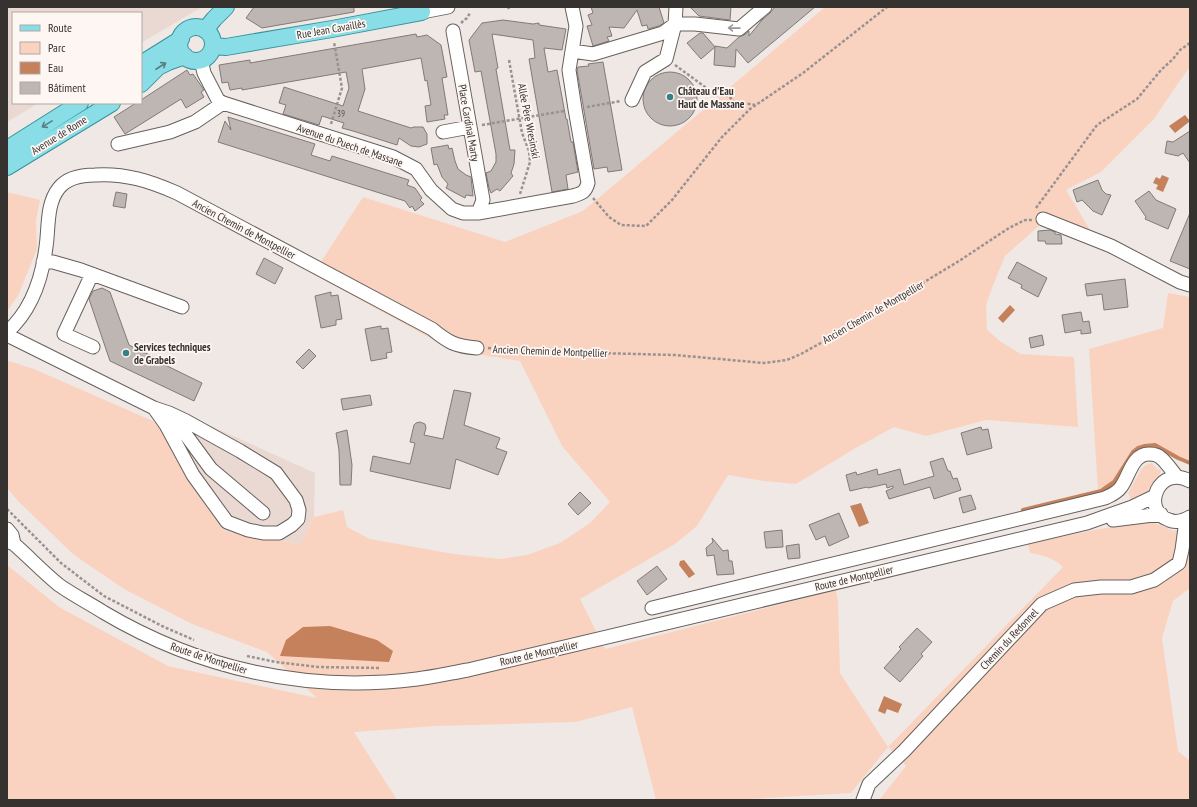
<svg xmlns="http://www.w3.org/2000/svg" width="1197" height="807" font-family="'PT Sans Narrow',sans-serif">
  <rect width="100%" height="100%" fill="#f0e8e5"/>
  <path fill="#e9d9d2" d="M7 7H202L141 43V13H13V103H39L7 122Z
    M178 411 315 473 314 517 300 544 223 531 184 474Z"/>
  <path fill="#fad3c0" d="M825 7H1190V67L1179 82 1154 119 1101 172 1066 190 1089 228 1078 239 1041 224 1005 256 992 288 986 305 987 330 1001 342 1021 354 1074 357 1078 427 986 420 926 436 894 427 854 449 796 484 764 481 728 475 697 526 675 544 580 599 605 649 836 590 838 601 840 673 888 747 1063 567C1054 558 1042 555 1030 553L1028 544 1094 530 1145 521 1161 525 1173 531 1190 526V588L1173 601 1162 638 1178 751 1190 761V800H879L906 766 888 747 851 793 735 800H656L632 707 576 722 436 726 354 732 397 800H7V565L59 607 168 666 317 698 267 652 192 624 124 589 74 555 19 502 7 488V362L9 361 34 369 153 421 164 433 223 531 300 544 314 517 343 510 347 527 370 539 454 554 500 559 527 555 560 543 590 523 610 502 562 446 520 361 452 350 313 274 363 197 505 242 583 211Z
    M7 192 40 200 36 220 37 249 18 296 7 311Z
    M1168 293 1190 297V462L1175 456 1155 444H1149L1138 446 1130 453 1112 482 1098 490 1089 349 1163 328Z
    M1152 463 1157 469 1161 470C1157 487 1146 494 1132 502L1128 493 1142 468 1146 465Z"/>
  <path fill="#c5805c" d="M1185 115 1190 121 1189 122 1175 133 1169 126Z
    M1162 175 1169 178 1163 192 1156 189 1158 185 1153 183 1156 177 1160 179Z
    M1010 305 1015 310 1003 323 998 318Z
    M861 503 869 523 859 527 850 506Z
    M684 560 695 574 689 578 679 565 680 561Z
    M330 626 377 640 393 651 389 662 280 656 286 640 303 627Z
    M884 696 902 704 898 713 887 709 885 714 878 711Z"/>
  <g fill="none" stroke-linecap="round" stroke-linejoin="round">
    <path stroke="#c5805c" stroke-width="4" d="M1023 510 1101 491 1114 482 1133 452 1138 448 1145 446 1155 445 1178 458 1190 463"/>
  </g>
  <path fill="#bdb6b2" stroke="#817a76" d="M254 7H354V12L262 28 246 18Z
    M591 7H659L664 23 659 26 648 29 647 25 642 26 637 10 624 28 609 27 612 36 607 37 609 41 593 46 587 26 592 25 588 15 593 13Z
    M690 7H731L730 20 699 16Z
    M775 7H815L748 63 736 49 735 67 714 65 715 46 727 48 739 37 744 35 749 31V36L762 20 770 13Z
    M503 20 533 24 539 23V25L566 29 562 50 544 48 548 72 557 70 566 119H567L571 142H573L578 172 566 175 568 189 552 192 529 59 535 58 533 40 492 34 498 68 496 69 510 150H515L514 164 511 173 513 176 500 191 497 189 491 193 489 188 486 173 491 171 496 162V154L481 71 475 72 469 40 482 23Z
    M700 33H703L715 47 701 59 687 43Z
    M416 34 417 37 427 35 441 45 447 77 442 78 448 115H444L445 119 427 122 425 106 431 105 427 80 425 81 421 58 362 69 365 89 358 111 411 128 414 127H423L427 134V144L419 147 411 146 399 138 397 145 353 131 342 128 344 123 322 116 319 125 283 114 286 105 279 103 284 87 343 106 349 88 346 72 242 90V88L230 90 228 82 222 83 219 65 250 60V63Z
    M603 62 622 170 608 172 607 167 594 169 577 70 578 67 589 66 588 64Z
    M187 70 190 75 193 74 204 90 201 92 204 97 186 108 181 99 125 134 114 117 136 103H141V100Z
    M643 99a27 27 0 1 1 54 0a27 27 0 1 1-54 0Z
    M228 117 315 144 311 155 330 161 332 156 409 180 407 185 415 188 422 198 420 200 424 204 415 211 412 206 410 208 405 201 218 142 225 121 231 130Z
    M1190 131V163L1183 153 1178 156 1165 153 1167 141 1173 142Z
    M448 145 449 149 452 148 455 161 458 169 466 175 471 177 473 196 466 195 465 198 446 188 448 184 442 177 437 164 434 165 431 148Z
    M1098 180 1102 190 1106 194 1111 195 1102 215 1093 211 1082 200 1077 202 1073 190Z
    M1149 191 1156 200 1176 209 1168 229 1145 219 1146 217 1135 201Z
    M116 192 127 194 125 208 113 206Z
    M1190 213V269L1170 261Z
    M1050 230 1055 232V234L1061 235 1062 244H1046L1045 241H1038V231Z
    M264 258 283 268 275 284 256 274Z
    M1017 262 1047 278 1038 297 1021 288 1022 285 1008 278Z
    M1125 279 1128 307 1104 310 1102 294 1087 296 1085 284Z
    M102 288 110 292 129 345 162 361 161 363 202 383 194 401 110 361 89 299 93 291Z
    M331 292V296L338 295 342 319 336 320V325L321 328 315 296Z
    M1081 312 1083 322 1089 321 1091 333 1081 334V330L1065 333 1062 315Z
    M381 326V329L388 328 392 352 386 353 387 358 371 361 365 329Z
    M1042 335 1044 345 1031 348 1029 338Z
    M309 349 316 356 303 369 296 362Z
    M454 390 471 393 464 425 500 438 496 448 507 452 498 475 456 459 450 489 370 471 373 456 410 464 415 443 410 442 414 425 416 423 420 422 425 424 426 428 424 435 443 439Z
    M370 395 372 405 343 410 341 399Z
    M981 427 982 430 988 429 992 448 967 455 961 433Z
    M347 430 352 465 351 485H340L339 450 336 433Z
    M943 458 948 471H950L953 479 957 478 961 490 934 499 930 487 889 499 886 491 893 488V486L887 488 886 484 868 488 867 487 850 491 846 475 856 472 857 475 877 469 878 475 900 469 904 485 934 476 930 462Z
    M580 492 591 503 578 515 568 504Z
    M971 495 976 509 963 513 959 498Z
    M839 513 849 537 829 546 825 536 816 540 809 525Z
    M782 530 783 547 766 548 764 532Z
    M712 538 723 551 728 550 729 561H732L734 574 717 575 714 555 707 556 706 548 713 542Z
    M799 544 800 558 788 559 786 546Z
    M657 566 667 579 647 595 637 581Z
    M917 628 932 642 921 654 923 656 900 682 884 668 901 649 899 647Z"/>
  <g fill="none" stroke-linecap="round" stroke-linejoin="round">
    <g stroke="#66605c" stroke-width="15">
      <path id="minor" d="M422 12 448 7
        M453 31 483 200 478 213
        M572 51 593 54 663 33 675 24H695L739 29 765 7
        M201 60 204 73 218 100 223 103 393 157 416 169 431 190 452 209 463 213H478L573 196C582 193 585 193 588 183L575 109 569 70 576 26 572 7
        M632 100 645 72 666 59 675 24 676 7
        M443 132 470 127
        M118 144 170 132 195 122 223 103
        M1043 219 1111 246 1180 282 1190 285
        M43 262H53L81 270 182 307
        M92 274 64 334 93 347
        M7 332C31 311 42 278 46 247 49 228 46 204 59 188 67 178 82 175 95 175 125 173 150 181 177 193L432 329C449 343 455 346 477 348
        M7 335 154 408 174 422 186 435 211 469 263 513
        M154 408 169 413 186 421 240 451 276 473 296 500 299 510 298 519 292 525 279 533H263L248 530 227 522 193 475 166 425Z
        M1190 481C1159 464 1140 510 1169 520 1176 523 1183 521 1190 517
        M1113 520 1161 514
        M7 529 12 535 14 544
        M7 541 14 544C29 557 43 572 59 585 73 595 89 603 103 612 199 669 306 693 417 679 434 677 451 673 468 670L1087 523 1132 507 1155 496
        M652 608 1105 498C1111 495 1117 493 1121 487 1129 477 1132 454 1149 454 1154 454 1158 455 1161 458 1167 463 1172 471 1177 477
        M863 800 869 784 904 751 1042 604 1074 590 1101 587H1131L1154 580 1179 563 1182 550 1186 520"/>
    </g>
    <g stroke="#37929b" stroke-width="18">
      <path id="major" d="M179 44a17 17 0 1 1 34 0a17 17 0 1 1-34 0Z
        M205 30 214 19 226 7
        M213 46 226 47 332 29 422 12 421 7
        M141 64 181 39
        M141 84 158 67 168 62 185 56
        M7 149 80 103
        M7 167 112 103"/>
    </g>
    <path stroke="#989290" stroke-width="2.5" stroke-dasharray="3 2" stroke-linecap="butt" d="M508 7 509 9
      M461 23 467 18 470 13
      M509 60 522 133 529 151 530 162 520 194
      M675 65 716 95 729 96 733 101 755 105
      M587 107 621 101
      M331 124 342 88 334 42
      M482 125 564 111
      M593 198 609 217 621 225 646 226 672 200 722 137 750 109 803 73 887 7
      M1036 208 1097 125 1137 99 1161 70 1173 59 1180 50 1190 43
      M488 348 520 351 675 355 764 363 787 360 801 354 853 325 959 261 1009 228 1025 220H1032
      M7 509 61 563 104 596 164 627 194 640
      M247 656 276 662 318 667 379 668"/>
    <use href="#minor" stroke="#fff" stroke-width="13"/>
    <use href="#major" stroke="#88dde6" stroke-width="16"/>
  </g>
  <defs><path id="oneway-shaft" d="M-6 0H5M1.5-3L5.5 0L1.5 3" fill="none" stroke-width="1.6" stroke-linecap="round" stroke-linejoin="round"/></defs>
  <use stroke="#9a9898" href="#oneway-shaft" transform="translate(734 28) rotate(-179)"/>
  <g stroke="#5a7f82">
    <use href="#oneway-shaft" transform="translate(161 66) rotate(-33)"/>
    <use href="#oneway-shaft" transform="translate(47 124) rotate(148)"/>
  </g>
  <g fill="#377f87" stroke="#fef6f2" stroke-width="1.5">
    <circle cx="670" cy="97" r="4"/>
    <circle cx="126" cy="353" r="4"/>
  </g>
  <g text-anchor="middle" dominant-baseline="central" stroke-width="3.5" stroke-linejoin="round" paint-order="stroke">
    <g font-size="9" fill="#575350">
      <text x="341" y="113">39</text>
    </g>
    <g font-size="11" fill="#353230" stroke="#fef6f2">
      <text transform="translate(331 29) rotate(-10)">Rue Jean Cavaillès</text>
      <text transform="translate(529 121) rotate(79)">Allée Père Wresinski</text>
      <text transform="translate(469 123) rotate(80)">Place Cardinal Marty</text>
      <text transform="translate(59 135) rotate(-32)">Avenue de Rome</text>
      <text transform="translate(350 145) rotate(19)">Avenue du Puech de Massane</text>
      <text transform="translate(244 229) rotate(28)">Ancien Chemin de Montpellier</text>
      <text transform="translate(873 312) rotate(-30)">Ancien Chemin de Montpellier</text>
      <text transform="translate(550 351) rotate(2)">Ancien Chemin de Montpellier</text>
      <text transform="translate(854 578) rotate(-13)">Route de Montpellier</text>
      <text transform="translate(1009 639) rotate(-47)">Chemin du Redonnel</text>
      <text transform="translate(539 653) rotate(-13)">Route de Montpellier</text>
      <text transform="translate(209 658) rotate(18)">Route de Montpellier</text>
    </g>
    <g font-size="11" font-weight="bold" fill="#353230" stroke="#fef6f2" text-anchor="start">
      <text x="678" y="91">Château d'Eau<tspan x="678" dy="13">Haut de Massane</tspan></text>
      <text x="134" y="347">Services techniques<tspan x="134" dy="13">de Grabels</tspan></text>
    </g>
  </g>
  <rect width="1197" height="807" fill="none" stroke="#353230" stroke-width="16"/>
  <rect x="12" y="12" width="130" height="92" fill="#fef6f2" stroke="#aea8a4"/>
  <rect x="20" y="25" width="20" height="6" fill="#88dde6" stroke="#aea8a4"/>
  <text x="48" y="32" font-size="12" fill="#353230">Route</text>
  <rect x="20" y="42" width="20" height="12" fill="#fad3c0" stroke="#aea8a4"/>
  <text x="48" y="52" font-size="12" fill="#353230">Parc</text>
  <rect x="20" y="62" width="20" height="12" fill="#c5805c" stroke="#aea8a4"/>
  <text x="48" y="72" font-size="12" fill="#353230">Eau</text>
  <rect x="20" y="82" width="20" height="12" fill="#bdb6b2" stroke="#aea8a4"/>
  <text x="48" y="92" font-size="12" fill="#353230">Bâtiment</text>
</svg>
